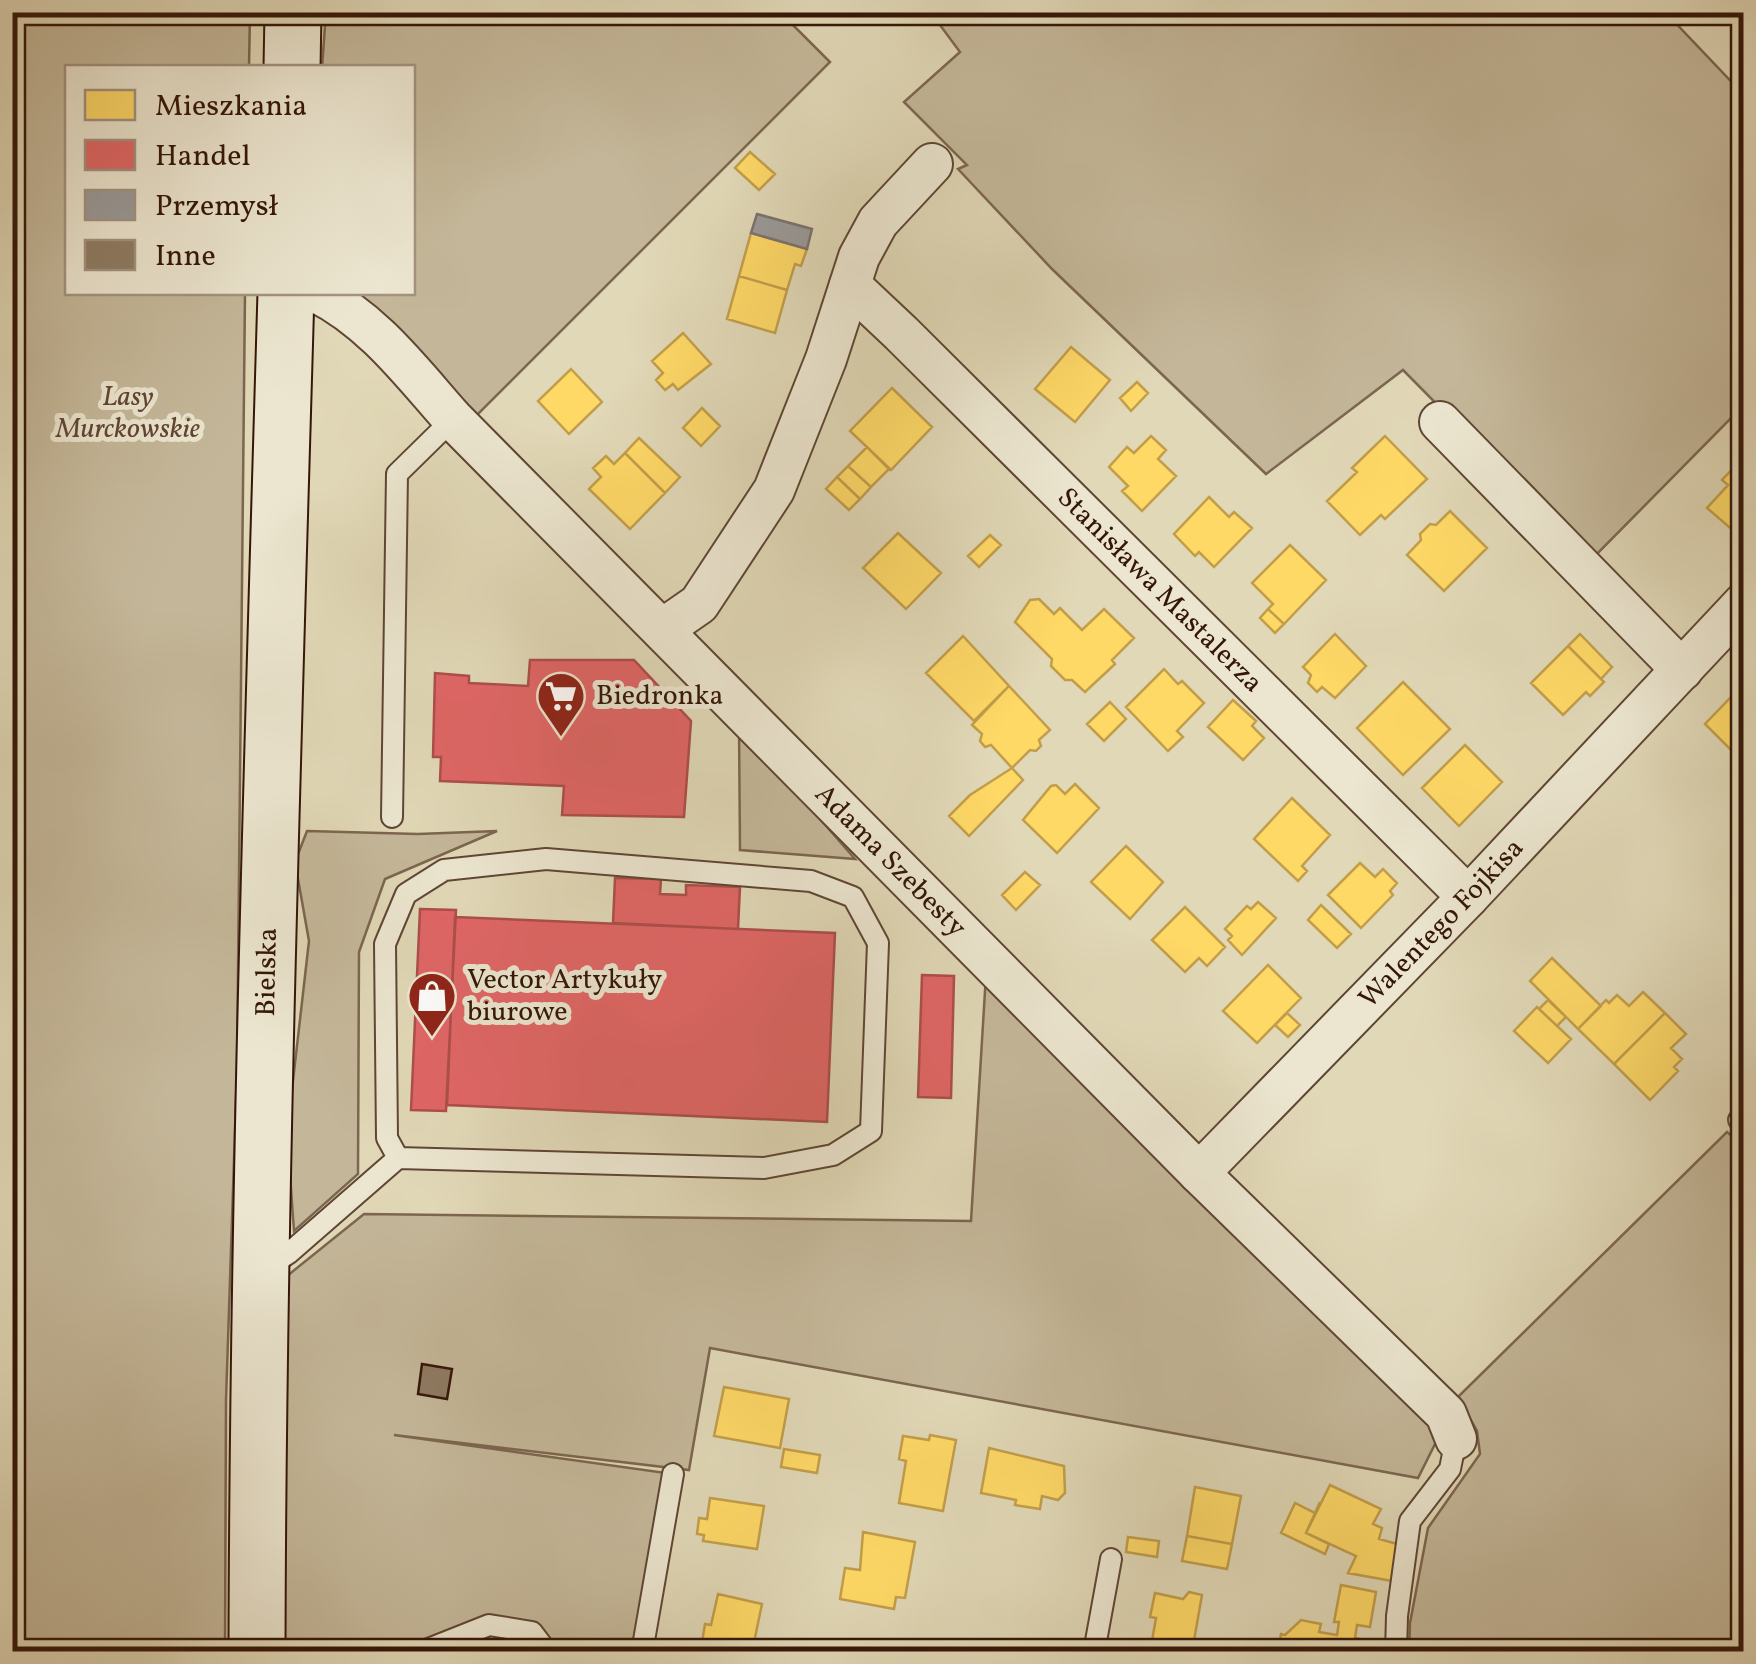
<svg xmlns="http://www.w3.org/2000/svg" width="1756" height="1664" font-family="Vollkorn,serif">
  <rect width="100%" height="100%" fill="#e1d8b7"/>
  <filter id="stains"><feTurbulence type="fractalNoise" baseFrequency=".002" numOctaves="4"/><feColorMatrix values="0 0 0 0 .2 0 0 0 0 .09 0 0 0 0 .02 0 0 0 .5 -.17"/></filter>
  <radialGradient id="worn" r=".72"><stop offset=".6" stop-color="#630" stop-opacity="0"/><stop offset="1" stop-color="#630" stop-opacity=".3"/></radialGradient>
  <path fill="#c4b799" stroke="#7c6650" stroke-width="2.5" d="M326 12 781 13 830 62 477 415 353 293 412 292V68H322Z
    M12 13H250L249 67 68 68V292L245 293 237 1069 226 1400 225 1651H13Z
    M946 13H1666L1743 94V406L1591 560 1403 370 1266 474 1052 269 958 169 967 165 904 102 960 52 937 21Z
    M739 726 855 859 740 850Z
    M307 831 418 834 497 831 385 879 359 952 358 1174 294 1231 287 1133 309 941 295 862Z
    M988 942 1458 1397 1727 1132 1743 1145V1651H1409L1410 1623 1428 1528 1480 1454 1477 1431 1458 1398 1418 1478 710 1348 689 1470 394 1435 673 1474 642 1651 284 1652 287 1276 364 1214 971 1221Z"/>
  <path fill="#ffd966" stroke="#c29e4a" stroke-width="2.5" d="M750 152 775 174 759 190 735 168Z
    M751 233 807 249 801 266 795 264 787 290 739 276Z
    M739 276 787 290 775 333 727 319Z
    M683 333 711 364 678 390 673 384 665 390 656 380 663 373 652 361Z
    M1071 347 1110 380 1075 422 1035 389Z
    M571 369 602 402 569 434 538 401Z
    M1137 382 1148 393 1131 411 1120 398Z
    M892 388 932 427 891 470 850 431Z
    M702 408 720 426 701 446 683 428Z
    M1151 436 1166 450 1158 459 1176 476 1142 511 1122 491 1128 486 1109 467 1127 447 1134 453Z
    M1385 436 1427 479 1385 519 1381 515 1360 535 1327 501 1357 472 1352 468Z
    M639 438 680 477 665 493 625 453Z
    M867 447 889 469 871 487 848 466Z
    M625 453 665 493 630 529 589 489 601 477 593 468 606 456 614 464Z
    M1744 457V539H1743L1707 508 1728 485 1722 480Z
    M848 466 871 487 860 499 837 477Z
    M837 477 860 499 849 510 826 489Z
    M1209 497 1229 517 1234 512 1252 528 1214 567 1199 552 1195 556 1174 534Z
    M1450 511 1487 548 1444 591 1407 555 1421 540 1420 534 1430 524 1436 525Z
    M898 533 941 573 906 609 863 568Z
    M990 535 1001 545 979 567 968 556Z
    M1290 545 1326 580 1284 624 1268 609 1273 604 1252 583Z
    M1039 599 1054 614 1060 608 1082 630 1104 609 1134 638 1112 660 1115 664 1085 692 1072 680H1065L1051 666 1052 659 1015 622 1030 600Z
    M1268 609 1284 624 1275 633 1260 618Z
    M1335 634 1366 666 1335 698 1322 687 1317 692 1308 683 1311 675 1303 667Z
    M1580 634 1612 667 1601 679 1568 646Z
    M963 636 1009 686 974 721 926 673Z
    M1568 646 1604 682 1590 696 1586 692 1563 715 1531 683Z
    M1164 669 1178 684 1182 681 1204 703 1177 731 1183 737 1168 751 1126 707Z
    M1403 682 1450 729 1403 775 1357 728Z
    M1009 686 1050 730 1039 740 1041 746 1036 751 1030 750 1012 768 991 745 985 747 980 741 982 734 972 725Z
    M1733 695 1744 705V763L1705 724Z
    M1233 700 1256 721 1252 726 1264 738 1243 760 1208 727Z
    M1110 702 1126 719 1104 741 1087 724Z
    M1465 745 1502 782 1459 826 1422 788Z
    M1012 768 1023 780 969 836 949 816 970 795Z
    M1075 784 1099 808 1057 853 1023 820 1051 786 1056 785 1065 794Z
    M1292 798 1330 835 1302 866 1307 871 1298 881 1254 839Z
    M1126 846 1163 882 1130 919 1091 882Z
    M1360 863 1375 877 1383 869 1397 883 1390 891 1393 895 1361 928 1328 895Z
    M1025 872 1040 885 1016 910 1002 895Z
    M1258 902 1276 918 1242 955 1228 940 1232 936 1225 929 1247 906 1251 909Z
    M1321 905 1351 934 1337 948 1308 920Z
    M1185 907 1225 947 1207 966 1199 958 1185 972 1152 940Z
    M1552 958 1601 1006 1578 1029 1530 981Z
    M1268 965 1301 998 1257 1043 1223 1011Z
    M1643 992 1665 1013 1614 1064 1578 1029 1606 1000 1609 1003 1617 995 1629 1006Z
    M1548 1000 1566 1017 1557 1026 1539 1009Z
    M1537 1007 1571 1039 1548 1063 1514 1031Z
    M1287 1013 1300 1025 1288 1037 1275 1025Z
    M1665 1013 1686 1034 1671 1048 1682 1059 1674 1067 1678 1071 1650 1100 1614 1064Z
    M724 1387 789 1399 780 1448 714 1436Z
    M930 1435 956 1440 943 1511 899 1503 906 1461 899 1459 903 1436 929 1440Z
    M989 1448 1064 1466 1065 1493 1058 1500 1042 1496 1040 1509 1015 1505 1016 1500 981 1493Z
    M784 1449 820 1455 817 1473 781 1467Z
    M1330 1485 1381 1509 1373 1524 1382 1528 1379 1539 1397 1544 1392 1581 1348 1573 1356 1556 1306 1533Z
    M1195 1487 1241 1496 1232 1544 1187 1536Z
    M710 1498 764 1506 757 1549 703 1541 704 1535 697 1534 699 1518 707 1519Z
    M1320 1502 1306 1533 1329 1544 1325 1554 1281 1533 1295 1503 1315 1513Z
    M863 1532 915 1542 905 1598 896 1597 894 1609 840 1599 845 1568 860 1570Z
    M1187 1536 1232 1544 1227 1569 1182 1561Z
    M1128 1537 1159 1541 1157 1557 1126 1552Z
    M1341 1585 1376 1592 1370 1627 1357 1625 1355 1638 1360 1639 1357 1652H1278L1281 1634 1285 1635 1301 1620 1321 1624 1319 1632 1337 1635 1339 1622H1334Z
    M1189 1592 1202 1595 1192 1652H1150L1156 1618 1150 1617 1155 1593 1183 1599Z
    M718 1594 762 1604 752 1652 702 1642 705 1624 711 1625Z"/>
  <path fill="#e06666" stroke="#ac4e4a" stroke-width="2.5" d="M530 660H634L691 721 684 817 562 815 564 786 440 781 441 757H433L435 673 469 676V683L528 686Z
    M615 878 661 879 660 894 686 895V885L740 887 738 929 613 923Z
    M420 909 456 910 446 1111 411 1110Z
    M455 917 835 933 827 1122 447 1105Z
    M922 975 954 976 951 1098 918 1097Z"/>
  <path fill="#999" stroke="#7b726e" stroke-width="2.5" d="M757 214 812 229 807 249 751 233Z"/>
  <path fill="#8e7b63" stroke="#341608" stroke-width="2.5" d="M422 1364 452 1369 447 1399 418 1394Z"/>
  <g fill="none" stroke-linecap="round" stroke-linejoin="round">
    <g stroke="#5f4634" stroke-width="24">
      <path id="lane" d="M392 817 397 474 453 419
        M1739 1120 1744 1126
        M268 1267 289 1253 398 1158 764 1168 833 1155 871 1131 878 943 853 897 811 881 546 859 444 870 406 894 385 944 387 1138 398 1158
        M421 1652 489 1625 532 1632 547 1652
        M642 1652 673 1474
        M1094 1652 1111 1559
        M1396 1652 1397 1616 1410 1521 1450 1469 1456 1439"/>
    </g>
    <g stroke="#5f4634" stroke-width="44">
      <g id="street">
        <path id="s1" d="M850 285 901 333 1468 897"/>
        <path id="s2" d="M316 292C373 320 412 373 453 419L1199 1173 1446 1414 1456 1439"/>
        <path d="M1440 422 1682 670"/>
        <path d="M663 629 699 604 774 490 826 359 859 257 878 222 932 164"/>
        <path id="s3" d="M1199 1173 1468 897 1744 603"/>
      </g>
    </g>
    <g stroke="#341608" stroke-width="59">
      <g id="secondary">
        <path d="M292 68 293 12"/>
        <path id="s4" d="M257 1652C258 1198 273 745 286 292"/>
      </g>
    </g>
    <use href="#lane" stroke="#ece6d0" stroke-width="20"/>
    <use href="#street" stroke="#ece6d0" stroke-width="40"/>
    <use href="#secondary" stroke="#ece6d0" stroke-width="55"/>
  </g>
  <defs>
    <g id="supermarket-pin" transform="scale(2.5)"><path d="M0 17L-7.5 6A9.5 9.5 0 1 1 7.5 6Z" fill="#8f2418" stroke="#ece6d0"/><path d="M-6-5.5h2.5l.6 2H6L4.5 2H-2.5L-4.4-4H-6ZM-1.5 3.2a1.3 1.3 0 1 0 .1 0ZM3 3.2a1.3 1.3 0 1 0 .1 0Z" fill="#fff"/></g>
    <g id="shop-pin" transform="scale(2.5)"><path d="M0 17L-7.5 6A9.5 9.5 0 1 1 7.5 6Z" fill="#8f2418" stroke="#ece6d0"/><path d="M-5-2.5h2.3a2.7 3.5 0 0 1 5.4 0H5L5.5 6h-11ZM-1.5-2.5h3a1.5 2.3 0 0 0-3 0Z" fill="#fff"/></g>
  </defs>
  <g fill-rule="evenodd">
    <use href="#supermarket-pin" x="561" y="696"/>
    <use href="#shop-pin" x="432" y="996"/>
  </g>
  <g text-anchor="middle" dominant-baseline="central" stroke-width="10" stroke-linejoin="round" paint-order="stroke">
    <g font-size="28" font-style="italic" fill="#5f4634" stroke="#ece6d0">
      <text x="128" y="397">Lasy<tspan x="128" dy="32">Murckowskie</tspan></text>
    </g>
    <g font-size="28" fill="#341608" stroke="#ece6d0">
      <text stroke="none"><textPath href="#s1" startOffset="435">Stanisława Mastalerza</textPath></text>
      <text stroke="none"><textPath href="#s2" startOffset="810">Adama Szebesty</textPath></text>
      <text stroke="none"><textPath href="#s3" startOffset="348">Walentego Fojkisa</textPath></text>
      <text stroke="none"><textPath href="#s4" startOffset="680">Bielska</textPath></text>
    </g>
    <g font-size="28" fill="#341608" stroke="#ece6d0" text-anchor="start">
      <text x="596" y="696">Biedronka</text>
      <text x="467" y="980">Vector Artykuły<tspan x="467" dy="32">biurowe</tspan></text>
    </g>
  </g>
  <rect width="1756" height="1664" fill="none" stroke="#e1d8b7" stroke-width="50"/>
  <rect x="15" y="15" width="1726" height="1634" fill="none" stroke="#341608" stroke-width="5"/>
  <rect x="25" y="25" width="1706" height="1614" fill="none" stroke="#341608" stroke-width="2.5"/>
  <rect x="65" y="65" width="350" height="230" fill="#ece6d0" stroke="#a29380" stroke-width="2.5"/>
  <rect x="85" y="90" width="50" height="30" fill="#ffd966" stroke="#a29380" stroke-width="2.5"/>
  <text x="155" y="115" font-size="30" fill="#341608">Mieszkania</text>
  <rect x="85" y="140" width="50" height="30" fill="#e06666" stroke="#a29380" stroke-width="2.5"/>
  <text x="155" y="165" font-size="30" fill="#341608">Handel</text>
  <rect x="85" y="190" width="50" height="30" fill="#999999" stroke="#a29380" stroke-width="2.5"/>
  <text x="155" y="215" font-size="30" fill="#341608">Przemysł</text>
  <rect x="85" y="240" width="50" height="30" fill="#8e7b63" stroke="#a29380" stroke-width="2.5"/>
  <text x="155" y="265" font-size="30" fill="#341608">Inne</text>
  <rect width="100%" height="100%" filter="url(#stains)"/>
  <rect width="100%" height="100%" fill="url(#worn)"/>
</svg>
